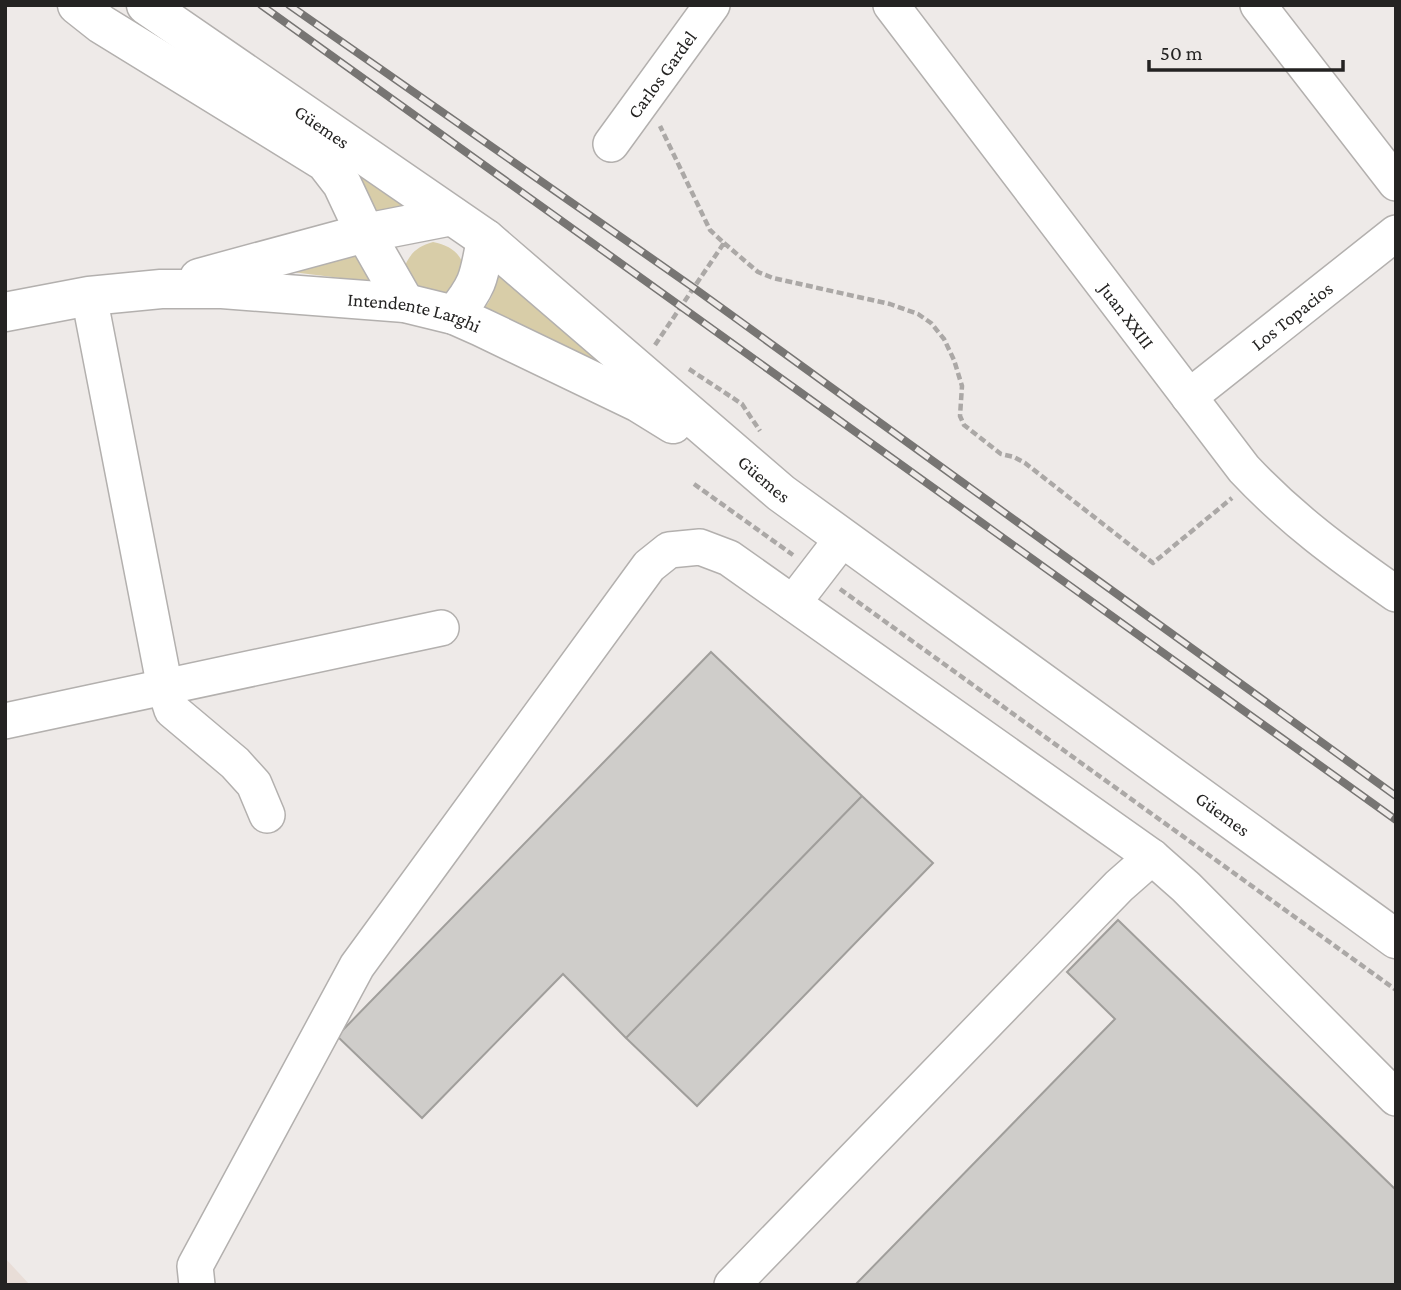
<svg xmlns="http://www.w3.org/2000/svg" width="1401" height="1290" font-family="'Crimson Pro',serif">
  <rect width="100%" height="100%" fill="#eeeae8"/>
  <path fill="#e8ddd7" d="M5 1258 30 1285H5Z"/>
  <path fill="#d8cda8" d="M325 141 423 207 374 218Z
    M433 242C457 247 466 259 465 283L429 304 403 271C409 254 416 247 433 242Z
    M364 253 381 283 284 271Z
    M495 272 626 373 596 363 558 342 478 315C492 301 496 291 495 272Z"/>
  <path fill="#cfcdca" stroke="#a09e9b" stroke-width="2" d="M711 652 862 796 626 1038 563 974 422 1118 337 1036Z
    M862 796 933 863 697 1106 626 1038Z
    M1118 920 1396 1190V1285H855L1115 1019 1067 972Z"/>
  <g fill="none" stroke-linecap="round" stroke-linejoin="round">
    <g stroke="#b3b0ae" stroke-width="38">
      <g id="minor">
        <path id="s1" d="M891 5 1244 469C1292 520 1339 554 1396 594"/>
        <path d="M1258 5 1396 183"/>
        <path id="s2" d="M611 144 712 5"/>
        <path d="M89 296 165 688 172 710 235 763 254 784 267 815"/>
        <path id="s3" d="M1189 397 1396 233"/>
        <path d="M793 603 843 538"/>
        <path d="M5 721 441 628"/>
        <path d="M197 1285 195 1266 357 966 649 566 669 550 700 547 729 558 1152 857 1186 887 1396 1098"/>
        <path d="M732 1285 1119 886 1152 857"/>
      </g>
    </g>
    <g stroke="#b3b0ae" stroke-width="41">
      <g id="major">
        <path d="M77 5 101 24 325 162 342 184 365 233 405 303"/>
        <path id="s4" d="M146 5 486 239 781 493 1396 939"/>
        <path d="M199 278 365 233 452 216"/>
        <path id="s5" d="M5 312 89 296 161 289H222L405 303 454 315 481 327 639 403 673 424"/>
        <path d="M454 315C479 285 479 277 486 239"/>
      </g>
    </g>
    <path stroke="#aba8a6" stroke-width="4.5" stroke-dasharray="7 3.5" stroke-linecap="butt" d="M724 243 758 272 773 278 890 304 918 314 931 323 944 339 954 360 962 386 960 416 964 425 1001 454 1014 457 1025 463 1153 563 1232 498
      M655 345 724 243 710 230 660 126
      M689 369 742 404 760 431
      M694 484 793 555
      M840 589 1396 990"/>
    <use href="#minor" stroke="#fff" stroke-width="35"/>
    <use href="#major" stroke="#fff" stroke-width="38"/>
    <g stroke="#777573" stroke-width="8">
      <path id="rail" d="M261 5 1396 820
        M289 5 694 288 1396 796"/>
    </g>
    <use href="#rail" stroke="#eeeae8" stroke-width="5" stroke-dasharray="16" stroke-linecap="butt"/>
  </g>
  <g text-anchor="middle" dominant-baseline="central" stroke-width="5" stroke-linejoin="round" paint-order="stroke">
    <g font-size="19" fill="#242322" stroke="#eeeae8">
      <text stroke="none"><textPath href="#s2" startOffset="86">Carlos Gardel</textPath></text>
      <text stroke="none"><textPath href="#s4" startOffset="214">Güemes</textPath></text>
      <text stroke="none"><textPath href="#s5" startOffset="413">Intendente Larghi</textPath></text>
      <text stroke="none"><textPath href="#s3" startOffset="131">Los Topacios</textPath></text>
      <text stroke="none"><textPath href="#s1" startOffset="390">Juan XXIII</textPath></text>
      <text stroke="none"><textPath href="#s4" startOffset="780">Güemes</textPath></text>
      <text stroke="none"><textPath href="#s4" startOffset="1348">Güemes</textPath></text>
    </g>
  </g>
  <rect width="1401" height="1290" fill="none" stroke="#242322" stroke-width="14"/>
  <path d="M1149 60v10h194v-10" fill="none" stroke="#242322" stroke-width="3.5"/>
  <text x="1160" y="60" font-size="21" fill="#242322" stroke="#eeeae8" stroke-width="5" paint-order="stroke">50 m</text>
</svg>
